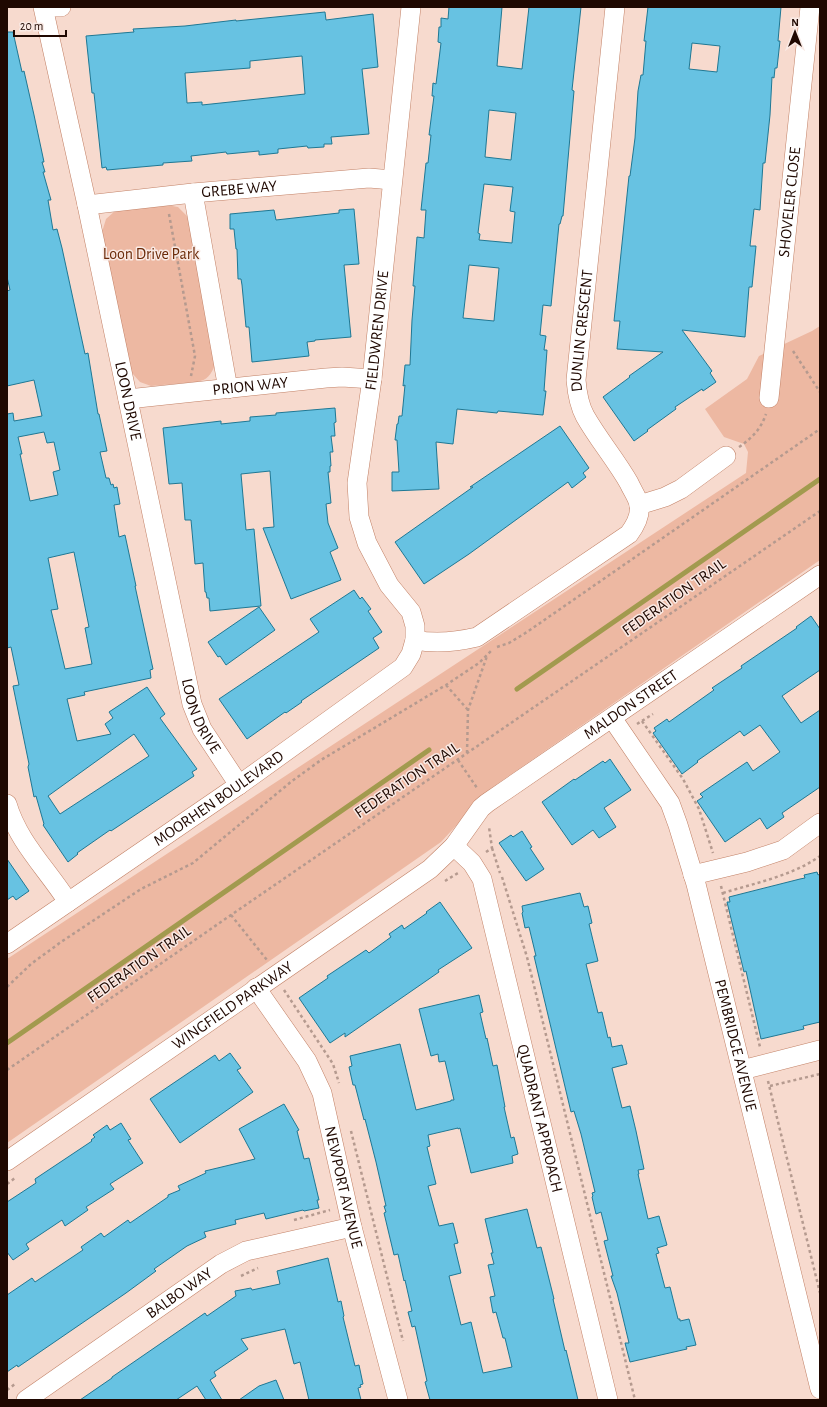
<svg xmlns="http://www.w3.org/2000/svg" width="827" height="1407" font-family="'Alegreya Sans',sans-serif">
  <rect width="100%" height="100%" fill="#f7dace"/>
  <path fill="#edb8a2" d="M167 205 178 207 188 217 215 365C211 375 207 380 197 382L151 386 140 382 132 373 102 232 106 219 115 211Z
    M820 326V560L490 789 441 842 7 1143V959L746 473 748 452 744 444 724 437 705 409 747 379 759 356 812 331Z"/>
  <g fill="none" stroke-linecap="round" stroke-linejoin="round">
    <path stroke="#a29a4e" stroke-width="5" d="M517 689 820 479
      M7 1043 429 750"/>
  </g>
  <path fill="#67c2e2" stroke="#1f7894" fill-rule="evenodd" d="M449 7H502L497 66 522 69 529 7H581L572 90 574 91 563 216H562L560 224H559L551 306 543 305 540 335 546 336 544 350H547L544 391H546L543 415 498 411 497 413 457 409 453 444 436 442 439 489 392 491V472H399L397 440H395L397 424H398L399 416H402L405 385 403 386 405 365H410L412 320 415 286H413L417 237 424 238 426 210H421L426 163H428L431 135H429L434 96H432L433 83 436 84 441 43 438 42 439 27H441V18L448 19ZM489 110 516 113 511 160 485 157ZM484 184 513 187 510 211 515 212 512 243 479 240 480 234 478 233ZM469 265 499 268 494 321 463 318Z
    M648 7H781L778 41H780L777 68H775L774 78 772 77 770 115 765 163H763L760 210 754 209 750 246H756L752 287H749L745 337 682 330 712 371 710 373 716 382 703 391 702 389 675 407 676 409 647 430 648 431 634 441 603 397 630 377 629 376 663 352 617 349 620 321H614L629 176H630L635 138 638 91 641 75H643L646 41H644ZM692 43 720 46 717 72 689 69Z
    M325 12 326 20 373 14 378 67 362 69 369 134 331 137 332 144H324V147L308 148 307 146 278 149V153L259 155V151L227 154 226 152 191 156 192 161 163 163V165L107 170 106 167 102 168 94 93H92L86 36 134 32 133 29 185 26 236 20V21ZM302 56 305 94 202 105V102L187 103 185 73 250 68V61Z
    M7 32H13L22 72 24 71 34 115 44 162H42L45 172H43L51 200H48L53 230 57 229 62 248 85 354 88 353 98 414H99L107 451 100 452 106 478H109L111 485 113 484 114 488 117 487 120 504 114 505 119 537 125 535 136 586H135L153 669 150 670 151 678 84 692 85 695 67 699 77 741 111 734 105 724 113 718 109 712 147 687 165 714 160 718 197 769 192 772 194 776 111 831 110 830 77 853 78 854 68 862 43 825 44 824 36 796 34 797 28 767 29 764 13 686 19 685 11 647 7 648V414L13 413 14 421 42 416 34 380 7 386V291L10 290 7 277ZM44 432 47 443 54 442 60 470 53 472 58 495 30 501 20 454H22L18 437ZM74 552 89 627 85 628 92 664 65 669 51 610 58 609 48 558ZM134 734 149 756 60 814 48 796Z
    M354 209 359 264 344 265 351 337 315 340V341L307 342 309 356 252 362 249 327H246L242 285 241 279H238L237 249H236L234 229H230V214L274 210 276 220 339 213V210Z
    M335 408 336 422 334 423 335 436H331L333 452H330L331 466H330V472H328L331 503 326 504 328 523 338 548 330 552 341 580 291 599 263 528 274 527 270 471 241 474 246 530 254 529 261 606 210 611 209 598H207L206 592H205L203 563 195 564 191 520H185L182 483 169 484 163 428 221 421V424L250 421V417L276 415V413Z
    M560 426 589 468 583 473 586 477 572 488 568 482 469 554 424 584 395 542 473 487H470Z
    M354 590 360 599 362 597 371 609 368 611 382 632 373 638 379 648 301 701 302 702 286 713 285 712 247 739 219 699 319 632 310 619Z
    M259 607 275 630 226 665 220 656 218 657 208 642Z
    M811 616 820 629V670L782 696 801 723 820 710V787L782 813 784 817 767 829 760 818 725 842 697 801 703 797 700 794 747 762 753 771 780 752 760 725 744 736 740 731 697 761 698 762 682 774 653 733 656 731 654 728 667 719 669 722 714 690 712 688 742 668 741 666 797 628 796 627Z
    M610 759 631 790 604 808 616 827 599 838 593 830 572 845 542 802 574 779 575 780 603 761 605 763Z
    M522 831 532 847 530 848 544 869 526 881 499 843 511 835 513 837Z
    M7 859 29 891 16 900 13 896 7 900Z
    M817 872 818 875 820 874V1022L803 1026 804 1029 761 1039 746 971 744 972 727 902H730L729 897 800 879 805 878 804 875Z
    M580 893 584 907 588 906 592 923 589 924 598 961 586 964 598 1013 602 1012 608 1038 610 1037 612 1047 622 1045 627 1064 612 1068 622 1108 630 1106 636 1131 644 1169 638 1170 639 1174H638L648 1219 659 1216 667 1245 657 1248 659 1253 656 1254 665 1288 670 1287 678 1319H680V1321L689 1319 696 1345 686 1347 687 1349 630 1362 625 1343H629L617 1293 611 1276H613L604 1241 608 1240 601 1212 596 1214 592 1197 593 1196 592 1193 595 1192 581 1134 574 1111 571 1112 534 956H536L529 927 525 928 522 913 523 912 522 906Z
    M440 902 472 948 438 970 439 972 345 1037V1033L330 1043 299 998 328 978 327 976 366 950 369 953 391 937 389 934 402 925 404 929 427 913 426 912Z
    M479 995 483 1012 480 1013 486 1039 487 1038 493 1066 497 1065 505 1107H504L511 1138 514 1137 518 1154 512 1156 513 1163 471 1173 460 1128 458 1129V1128L428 1135 430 1146 427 1147 436 1184 428 1186 439 1226 453 1223 458 1243 454 1244 461 1273 449 1276 461 1325 471 1322 483 1373 512 1367 505 1338H503L496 1312 493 1313 490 1297 495 1296 488 1265 494 1264 491 1253H493L485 1219 527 1209 537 1248 541 1247 554 1299H553L565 1351 566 1350 578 1400H430L425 1382 427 1381 415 1326 412 1327 408 1312 412 1311 405 1280 404 1281 398 1254 394 1255 384 1213 386 1212 384 1206H386L376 1162 365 1119 364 1120 355 1085H353L349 1067 352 1066 350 1056 400 1044 416 1110 451 1101V1100H454L445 1061 439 1062 438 1054 431 1056 419 1009Z
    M230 1053 241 1068 237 1070 253 1092 180 1143 150 1099 215 1055 219 1061Z
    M284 1104 299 1130 297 1131 304 1159 309 1158 319 1200H317L319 1208 304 1211 303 1210 266 1219 264 1213 235 1220 236 1224 204 1232 206 1237 187 1246 154 1269 156 1271 126 1293 18 1367 17 1365 7 1372V1295L32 1278 35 1282 83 1250 81 1247 101 1233 104 1237 128 1220 130 1223 168 1197V1195L180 1190 178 1186 206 1173 205 1171 255 1159 239 1129Z
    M121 1123 131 1139 128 1140 143 1163 110 1184 114 1189 86 1207 88 1210 65 1226 62 1220 26 1244 29 1249 13 1260 7 1252V1202L36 1183 35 1179 92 1141 91 1140 95 1137 93 1135 107 1125 110 1130Z
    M328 1258 338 1302 341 1301 344 1316 343 1317 355 1366 359 1365 363 1384 360 1385 361 1387 358 1388 361 1400H309L300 1362 294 1364 285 1329 241 1339 248 1349 214 1372 216 1376 210 1380 222 1400H206L197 1386 176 1400H80L112 1378V1377L205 1313 207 1316 236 1296 235 1291 251 1288 252 1290 280 1284 277 1271Z
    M276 1380 284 1400H239L259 1386Z"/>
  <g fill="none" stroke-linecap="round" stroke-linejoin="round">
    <g stroke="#c28166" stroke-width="20">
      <g id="street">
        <path id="s1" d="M43 7 87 205 192 704 202 729 239 785"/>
        <path d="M52 7H61"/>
        <path d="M193 193 228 389"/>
        <path id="s2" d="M87 205 193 193 369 178 392 180"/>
        <path id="s3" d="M769 398 810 7"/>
        <path id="s4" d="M128 399 326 378 342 377 372 379"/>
        <path d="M639 505 665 497 681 489 726 456"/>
        <path id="s5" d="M415 640C436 644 456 642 477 637L629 534C635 526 641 516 639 505 638 498 632 490 629 483 616 460 598 439 585 416 579 405 577 392 576 380L615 7"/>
        <path id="s6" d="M612 718 670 803 678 825 696 884 820 1389"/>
        <path d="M7 804C18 842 47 869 68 902"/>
        <path id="s7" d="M454 846 472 863 482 879 608 1400"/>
        <path d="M693 875 747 862 783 850 820 823"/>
        <path id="s8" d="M7 944 239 785 403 667 411 654 415 640V626L411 612 389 585 367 543 359 517 357 483 372 379 411 7"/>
        <path id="s9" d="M256 988 307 1061 322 1093 352 1227 398 1400"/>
        <path d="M742 1070 820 1050"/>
        <path id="s10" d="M7 1161 430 869 454 846 481 808 487 803 820 575"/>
        <path id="s11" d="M26 1400 221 1264 246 1251 352 1227"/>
      </g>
    </g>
    <path stroke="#b59a8f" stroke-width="2.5" stroke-dasharray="3 3" stroke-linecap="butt" d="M169 214 195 356 191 376
      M793 351 820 392
      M739 447C752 438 761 429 766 414
      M497 647 509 643 527 632 820 429
      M446 685 468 710
      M642 721 683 779 699 809 713 853
      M637 724 653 714
      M467 753 468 710 487 656
      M458 760 477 788
      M492 848 500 873
      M486 852 492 848 489 827
      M502 877 527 957 635 1400
      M445 881 458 873
      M721 886 760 1047
      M723 893C755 883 792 876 820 856
      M231 915 267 960
      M7 987 31 964 61 942 141 889 193 863 292 781 321 760 446 685 479 663 491 651
      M284 990 333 1064 339 1083
      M7 1070 231 915 820 511
      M768 1081 820 1293
      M770 1086 820 1074
      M351 1131 403 1341
      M7 1184 15 1178
      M294 1220 330 1210
      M241 1276 258 1268
      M7 1390 15 1384"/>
    <use href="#street" stroke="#fff" stroke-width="19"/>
  </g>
  <g text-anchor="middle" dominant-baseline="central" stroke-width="3" stroke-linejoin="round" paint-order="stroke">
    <g font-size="16" fill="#1f0801" stroke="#f9eae5">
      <text stroke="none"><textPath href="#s2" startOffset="153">GREBE WAY</textPath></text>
      <text stroke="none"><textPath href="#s3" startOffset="197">SHOVELER CLOSE</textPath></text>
      <text stroke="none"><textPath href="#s5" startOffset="469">DUNLIN CRESCENT</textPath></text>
      <text stroke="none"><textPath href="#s8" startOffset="839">FIELDWREN DRIVE</textPath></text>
      <text stroke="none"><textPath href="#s4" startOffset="123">PRION WAY</textPath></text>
      <text stroke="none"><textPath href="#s1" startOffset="403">LOON DRIVE</textPath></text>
      <text transform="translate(674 597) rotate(-35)">FEDERATION TRAIL</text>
      <text stroke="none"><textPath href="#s10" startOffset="776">MALDON STREET</textPath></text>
      <text stroke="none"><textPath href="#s1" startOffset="727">LOON DRIVE</textPath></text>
      <text transform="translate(407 780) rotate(-34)">FEDERATION TRAIL</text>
      <text stroke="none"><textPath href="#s8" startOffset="257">MOORHEN BOULEVARD</textPath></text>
      <text transform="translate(139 964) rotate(-35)">FEDERATION TRAIL</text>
      <text stroke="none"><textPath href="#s10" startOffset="274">WINGFIELD PARKWAY</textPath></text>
      <text stroke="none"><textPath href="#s6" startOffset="354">PEMBRIDGE AVENUE</textPath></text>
      <text stroke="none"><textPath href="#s7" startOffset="290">QUADRANT APPROACH</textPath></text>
      <text stroke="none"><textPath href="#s9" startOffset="221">NEWPORT AVENUE</textPath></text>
      <text stroke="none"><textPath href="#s11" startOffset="187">BALBO WAY</textPath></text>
    </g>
    <g font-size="16" fill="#6b2a09" stroke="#f9eae5">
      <text x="151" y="254">Loon Drive Park</text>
    </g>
  </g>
  <rect width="827" height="1407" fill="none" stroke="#1f0801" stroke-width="16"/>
  <g transform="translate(795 32)" stroke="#f9eae5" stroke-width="3" paint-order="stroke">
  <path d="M0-3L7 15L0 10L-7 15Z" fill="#1f0801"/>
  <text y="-6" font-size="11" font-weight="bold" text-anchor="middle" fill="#1f0801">N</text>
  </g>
  <path d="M14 30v6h52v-6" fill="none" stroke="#1f0801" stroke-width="2"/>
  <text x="20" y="30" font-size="12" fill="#1f0801" stroke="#f9eae5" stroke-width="3" paint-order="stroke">20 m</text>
</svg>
